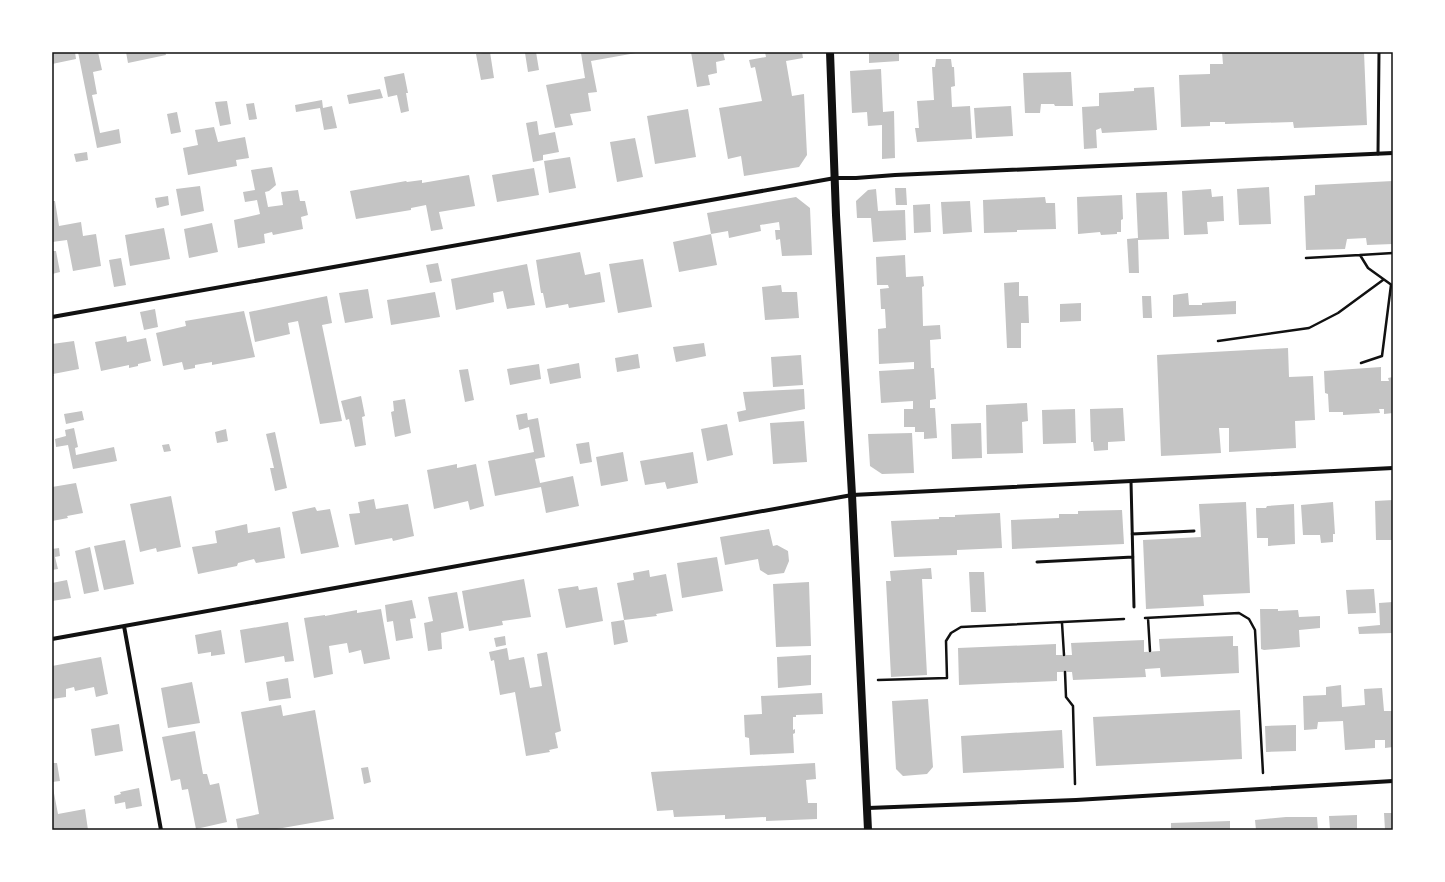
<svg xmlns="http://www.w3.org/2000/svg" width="1445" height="882" font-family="'Times New Roman',serif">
  <rect width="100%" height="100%" fill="#fff"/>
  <path fill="#c4c4c4" d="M52 52H75L76 59 52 64Z
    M78 52H98L102 70 93 72 97 94 92 95 100 133 119 129 121 143 97 148Z
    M126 52H165L166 55 128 63Z
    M490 52 494 78 481 80 476 54Z
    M536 52 539 70 528 72 525 53Z
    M586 52 636 53 591 61 597 92 588 93 591 111 570 114 573 125 555 128 546 85 585 78 581 53Z
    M691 52H723L725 60 716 62 717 73 708 75 710 85 697 87Z
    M765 52H802L803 58 786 61 792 96 804 94 807 155 799 167 744 176 741 156 728 159 719 108 762 101 755 67 751 68 749 60 766 57Z
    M869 52H899V61L869 63Z
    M1222 52H1364L1367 125 1294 128 1293 122 1225 124V122H1210V126L1181 127 1179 75 1210 74V64H1223Z
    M936 59H951L952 67H954L955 86 951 87 952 107 970 106 972 139 917 142 915 128H919L917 101 934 100 932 67H935Z
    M881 69 883 112 894 111 895 158 882 159V125L868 126 867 112 852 113 850 71Z
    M1071 72 1073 106H1055L1054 104H1041L1040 113H1025L1023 73Z
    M404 73 408 93H406L409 111 401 113 397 95 388 97 384 77Z
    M1154 87 1157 130 1102 133 1101 128 1096 130 1097 148 1084 149 1082 107 1099 106V93L1134 91V88Z
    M380 89 383 98 349 104 347 95Z
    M322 100 323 108 332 106 337 128 324 130 320 108 296 112 295 105Z
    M227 101 231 124 220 126 215 102Z
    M254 103 257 119 249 120 246 104Z
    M1011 106 1013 136 976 138 974 108Z
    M688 109 696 157 655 164 647 116Z
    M177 112 181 132 171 134 167 114Z
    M537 121 539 135 555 132 559 152 543 155V160L533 162 526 123Z
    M214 127 218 142 245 137 249 158 236 160 237 166 188 175 183 148 198 145 195 130Z
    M635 138 643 177 617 182 610 142Z
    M87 152 88 160 76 162 74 154Z
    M570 157 576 188 549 193 544 161Z
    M272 167 276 185 269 191 265 192 268 207 283 205 281 192 298 190 300 201H305L308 215 301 217 303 229 273 235 272 232 264 234 265 243 238 248 234 220 260 214 257 200 245 202 243 192 255 190 251 170Z
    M534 168 539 195 497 202 492 175Z
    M469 175 475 206 439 212 443 229 431 231 426 205 411 208V210L356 219 350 191 406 181 407 182 422 180V183Z
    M1393 181V244L1367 245 1366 238 1347 239 1345 249 1306 250 1304 196 1315 195V185Z
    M200 186 204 211 181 216 176 189Z
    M1269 187 1271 224 1239 225 1237 189Z
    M895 188H906L907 205H896Z
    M876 189 878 211 905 210 906 240 873 242 871 218H857L856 201 868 190Z
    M1211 189 1212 197 1223 196 1224 221 1207 222 1208 234 1184 235 1182 191Z
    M1167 192 1169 239 1138 240 1139 273H1129L1127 239 1138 238 1136 193Z
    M1122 195 1123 219 1121 220V232H1117V234L1101 235 1100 232 1078 234 1077 197Z
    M168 196 169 205 157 208 155 198Z
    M796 197 810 208 812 255 782 256 780 239 776 240 775 230H780L779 222 760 225 761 231 729 238 728 231 711 234 717 265 679 272 673 242 711 234 707 213Z
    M1045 197 1046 203H1055L1056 229 1017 230V232L984 233 983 200Z
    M52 201H55L59 226 81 222 83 236 96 234 101 266 73 271 67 240 52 242Z
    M970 201 972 232 943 234 941 202Z
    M930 204 931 232 914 233 913 205Z
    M212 223 218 252 189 258 184 229Z
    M164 228 170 259 130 266 125 235Z
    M52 251H56L60 272 52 274Z
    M580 252 585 275 600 272 605 302 569 308 568 304 546 308 543 293H541L536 260Z
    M905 255 906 277 923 276 924 286 922 287 923 326 940 325 941 339 930 340 931 368H934L936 399 930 400V408H935L937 438 924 439V432H915V427H904V409H913V401L881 403 879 371 914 369V362L879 364 878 329 886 328 885 309H881L880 289 889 288 888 285H877L876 257Z
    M121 258 126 285 114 287 109 260Z
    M643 259 652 307 618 313 609 264Z
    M438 263 442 281 430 283 426 265Z
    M527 264 535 305 507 309 503 291 493 293 494 302 456 310 451 279Z
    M1019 282V296H1028L1029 323H1021V348H1007L1004 283Z
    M781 285 782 292H797L799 318 765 320 762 287Z
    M368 289 373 318 345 323 339 293Z
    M435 292 440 317 391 325 387 300Z
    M1188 293 1189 305H1202V303L1236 301V314L1173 317V295Z
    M327 296 332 323 322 325 342 421 320 424 298 321 288 323 290 334 255 342 249 312Z
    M1142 296H1151L1152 318H1143Z
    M1081 303V321L1060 322V304Z
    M155 309 158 327 144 330 140 312Z
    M244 311 255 357 212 365V362L195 365V368L184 370 182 362 163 366 156 333 186 326 185 321Z
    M126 336 127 342 146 338 151 361 138 364V366L129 368V365L101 371 95 342Z
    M74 341 79 369 53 374 54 376H52V344Z
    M704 343 706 356 676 362 673 347Z
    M1288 348 1289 377 1313 376 1315 420 1295 421 1296 448 1229 452V428H1219L1221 453 1161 456 1157 355Z
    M638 354 640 368 617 372 615 358Z
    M801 355 803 385 773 387 771 357Z
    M579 363 581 378 550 384 547 369Z
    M539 364 541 379 510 385 507 369Z
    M1381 367V381H1389L1388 378 1393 377V413L1384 414V409H1379L1380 413 1343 415V412H1329L1328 394 1325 393 1324 371Z
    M468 369 474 400 465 402 459 370Z
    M804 389 805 409 739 422 737 412 746 410 743 392Z
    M361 396 365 416 362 417 366 445 355 447 349 419 346 420 341 401Z
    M405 399 411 433 395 437 391 412 394 411 393 401Z
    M1027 403 1028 421 1022 422 1023 453 987 454 986 405Z
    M1123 408 1125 441 1108 442V450L1094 451 1093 442H1091L1090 409Z
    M1075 409 1076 443 1043 444 1042 410Z
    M82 411 84 420 66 424 64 414Z
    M527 413 528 420 538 418 545 457 535 459 540 483 573 476 579 506 546 513 541 487 495 496 488 461 534 452 529 427 519 430 516 415Z
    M804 421 807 462 773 464 770 423Z
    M981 423 982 458 952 459 951 424Z
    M727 424 733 455 707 461 701 429Z
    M74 428 78 447 75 448 76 455 114 447 117 461 73 469 68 445 56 447 55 439 66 436 65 430Z
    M226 429 228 441 217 443 215 432Z
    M275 432 287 488 275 491 270 468H274L266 434Z
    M912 433 914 473 882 474 870 466 868 434Z
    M589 442 592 462 580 464 576 444Z
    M169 444 171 451 164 452 162 445Z
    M623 452 628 481 601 486 596 457Z
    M693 452 698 483 667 489 665 482 645 485 640 461Z
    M457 464V468L476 464 484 506 470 510 468 501 434 509 427 470Z
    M76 483 83 513 67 516 68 518 52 521V487Z
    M171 496 181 547 157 552 156 548 140 552 130 504Z
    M374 499 376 509 408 504 414 536 393 541 392 538 355 545 349 514 360 513 358 502Z
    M1393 500V540H1376L1375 501Z
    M1246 502 1250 593 1203 595 1204 606 1146 609 1143 540 1201 537 1199 504Z
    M1333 502 1335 534H1333V542L1321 543 1320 535H1303L1301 505Z
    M1294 504 1295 544 1268 546V538H1257L1256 508H1266L1267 506Z
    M315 507 317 511 330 509 339 547 301 554 292 512Z
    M1122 510 1124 544 1012 549 1011 520 1059 518V514H1078V511Z
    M1000 513 1002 548 957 550V555L894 557 891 521 939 519V517H955V515Z
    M247 524 248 533 280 527 285 558 256 563 254 559 238 563 237 566 198 574 192 547 217 543 215 531Z
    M769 529 773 546 777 545 788 551 789 561 784 573 768 575 760 570 758 559 725 565 720 537Z
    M125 540 134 584 104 590 94 546Z
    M90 547 99 591 84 594 75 551Z
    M59 548 60 556 55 557 58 569 52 570V549Z
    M717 557 723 591 682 598 677 563Z
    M931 568 932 579H922L927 675 891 677 886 581H891L890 571Z
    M649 570 650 577 666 574 673 611 656 614 657 616 624 620 617 583 634 580 633 573Z
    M969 572H984L986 612H971Z
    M524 579 531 617 502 621 503 625 469 631 462 591Z
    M67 580 71 598 52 601V583Z
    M809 582 811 646 776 647 773 584Z
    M578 586 579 590 597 587 603 621 566 628 558 589Z
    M1374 589 1376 613 1348 614 1346 590Z
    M457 592 464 628 441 633 442 649 428 651 424 623 433 621 428 597Z
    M412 600 416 618 410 619 413 638 396 641 393 621 387 622 385 605Z
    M1393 602V633L1359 634 1358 627 1380 625 1379 603Z
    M381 609 390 659 364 664 361 650 349 653 347 643 329 646 333 674 314 678 304 618 325 615V616L357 610V613Z
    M1260 609H1278V611L1298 610 1299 617 1320 616V628L1299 630 1300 647 1264 650 1261 649Z
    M624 620 628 642 614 645 611 622Z
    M288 622 294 661 285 662 284 656 245 663 240 630Z
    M221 630 225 654 211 656V652L198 654 195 635Z
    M505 636 506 645 496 647 494 638Z
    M1233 636V646H1238L1239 673 1161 677 1160 668 1145 669 1146 677 1073 680 1072 672H1057V681L959 685 958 648 1056 644V655H1072L1071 643 1144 640V652L1160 651 1159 639Z
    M507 648 509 660 524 657 530 688 542 686 537 654 547 652 561 731 555 733 558 748 549 750 550 752 526 756 515 692 500 695 494 660 491 661 489 652Z
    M811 655V685L778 688 777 657Z
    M101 657 108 694 96 697 94 687 75 691 74 687 66 689V697L52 699V666Z
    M288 678 291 698 269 701 266 682Z
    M192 682 200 723 168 728 161 688Z
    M1341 685 1342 707 1365 705 1364 689 1382 688 1384 711H1393V747L1385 748V740H1375V748L1345 750 1343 721 1318 722 1317 729 1304 730 1303 696 1326 695V687Z
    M822 693 823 714 796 715V717H793V730L795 729V733L793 734 794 753 750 755 749 738 745 737 744 715 762 714 761 696Z
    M928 699 933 767 927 774 903 776 896 769 892 701Z
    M281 705 283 716 315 710 334 819 271 830H238L236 819 259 814 241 712Z
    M1240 710 1242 759 1096 766 1093 717Z
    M119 724 123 751 95 756 91 729Z
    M1296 725V751L1266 752 1265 726Z
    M1062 730 1064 768 963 773 961 736Z
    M195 731 203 774H207L210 785 219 783 227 822 196 829 188 789 182 790 180 779 171 781 162 737Z
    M52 763H57L60 781 52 782Z
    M815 763 816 779 806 780 808 803H817V819L766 821V817L725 819V815L674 817 673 810 657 811 651 772Z
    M368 767 371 782 364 784 361 768Z
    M53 788 58 814 85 809 88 830H52Z
    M139 788 142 806 126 809 125 802 115 804 114 796 121 794 120 792Z
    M1384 813H1393V830H1385Z
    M1357 815V830H1330L1329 816Z
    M1286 817H1317L1318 830H1256L1255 820Z
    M1230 821V830H1171V823Z"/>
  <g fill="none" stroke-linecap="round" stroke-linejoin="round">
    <path stroke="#111" stroke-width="2.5" d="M1393 253 1360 255 1368 268 1393 286
      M1306 258 1360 255
      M1218 341 1309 328 1338 313 1383 280
      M1361 363 1382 356 1391 285
      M1145 618 1239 613 1249 619 1255 630 1263 773
      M1148 618 1150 651
      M1062 623 1064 655
      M1065 672 1066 697 1073 706 1075 784
      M878 680 947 678 946 641 951 633 961 627 1124 619"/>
    <path stroke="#111" stroke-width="3" d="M1378 154 1379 52
      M1131 481 1134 607
      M1132 534 1194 531
      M1037 562 1133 557"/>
    <path stroke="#111" stroke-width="4" d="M52 317 835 178H856L895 175 1393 153
      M124 626 161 830
      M52 639 852 495 1393 468
      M868 808 1076 800 1393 781"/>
    <path stroke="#111" stroke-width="8" d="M830 52 836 215 852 495 868 830"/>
  </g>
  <rect width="1445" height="882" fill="none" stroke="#ffffff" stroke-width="106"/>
  <rect x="53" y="53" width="1339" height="776" fill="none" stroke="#111" stroke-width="1.5"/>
</svg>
